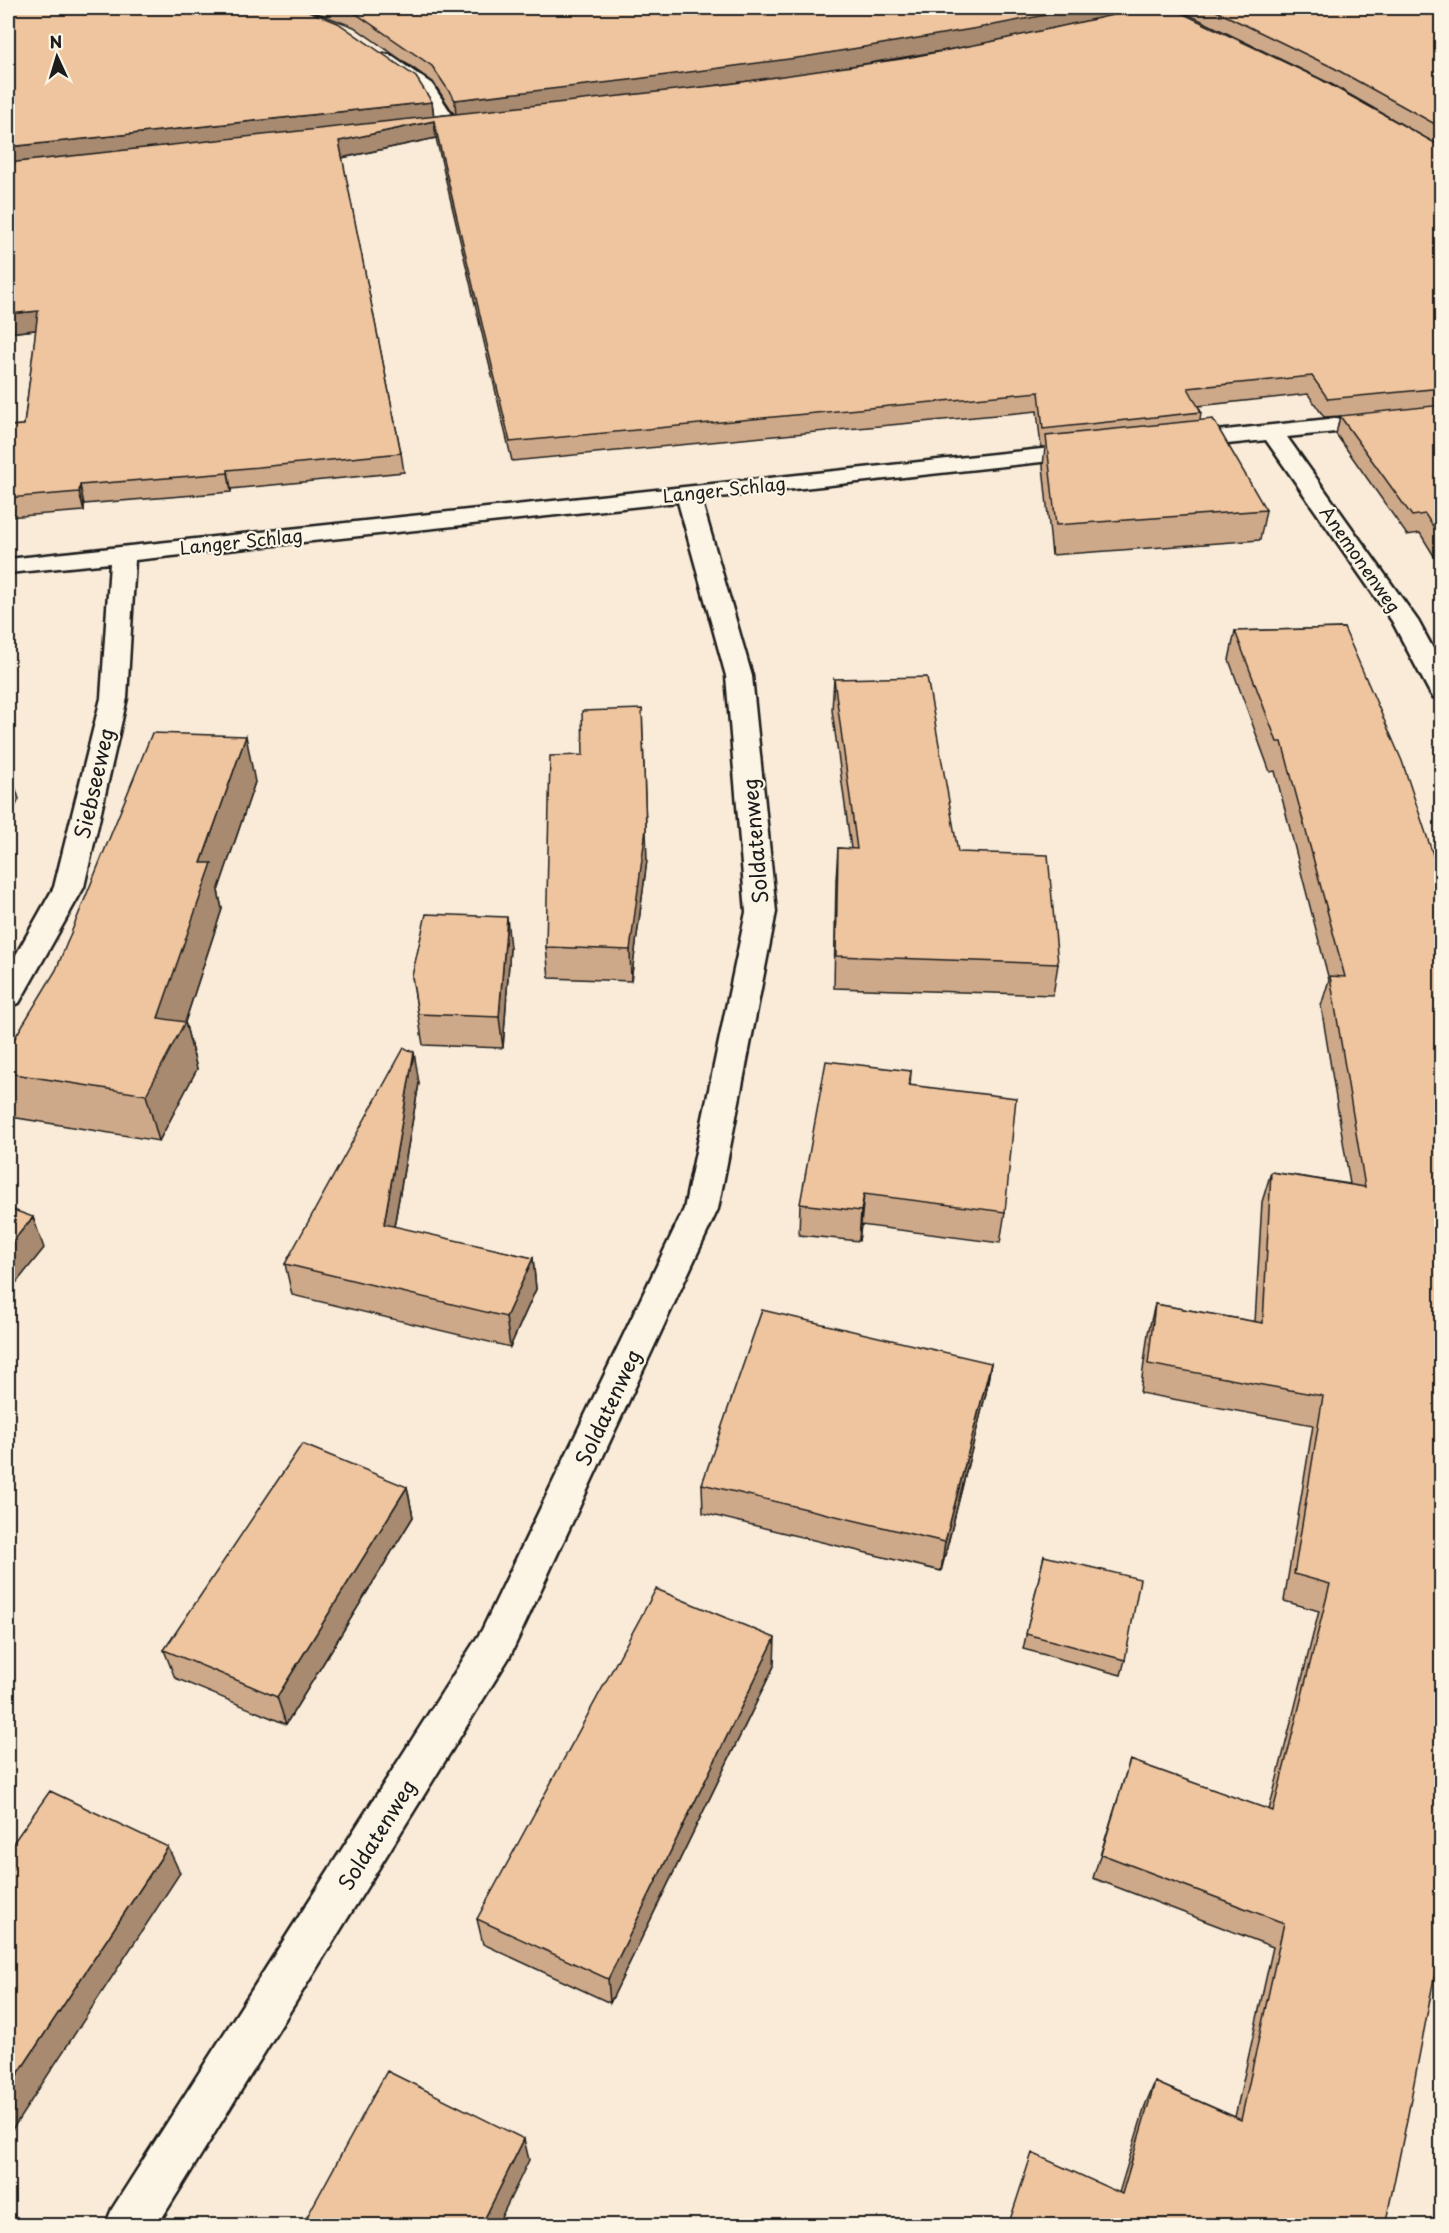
<svg xmlns="http://www.w3.org/2000/svg" width="1449" height="2233" font-family="'Playpen Sans',sans-serif">
  <rect width="100%" height="100%" fill="#f9ebd7"/>
  <filter id="ink" filterUnits="userSpaceOnUse"><feTurbulence type="fractalNoise" baseFrequency=".0167" numOctaves="2"/><feDisplacementMap in="SourceGraphic" scale="12" xChannelSelector="R" yChannelSelector="G"/><feConvolveMatrix kernelMatrix="1 2 1 2 8 2 1 2 1" color-interpolation-filters="sRGB"/></filter>
  <g filter="url(#ink)">
    <g fill="none" stroke-linecap="round" stroke-linejoin="round">
      <g stroke="#1c1c1c" stroke-width="5">
        <path id="street" d="M384 54 390 55 432 84 459 125 457 129H443L419 92 378 63 375 59 378 55Z
          M1442 407V421L1287 437 1418 621 1442 665V699L1433 697 1429 691 1392 621 1266 440 1179 449 1171 447 1167 442 1171 437 1179 435Z
          M1089 444 1097 446 1101 451 1097 456 701 499 752 676 776 912 718 1209 510 1656 157 2226H105L112 2209 482 1630 684 1209 746 912 726 676 678 502 135 560 127 698 84 887 19 1003 8 1006V969L54 887 101 698 110 563 8 573V559Z"/>
      </g>
      <use href="#street" fill="#fcf5e5" fill-rule="evenodd"/>
    </g>
    <path fill="#cea989" stroke="#1c1c1c" stroke-width="1.5" fill-rule="evenodd" d="M8 8 432 102 434 116 454 114 433 82 354 27 304 8H1171L1429 140 1331 84 1175 8H1442V569L1420 533 1407 535 1336 434 1340 416 1324 417 1308 394 1198 406 1201 412 1200 420 1266 510 1260 540 1052 555 1043 466 1045 447H1041L1037 411 512 461 436 138 342 158 401 453 404 472 231 489V492L84 504V511L8 517V426L24 425 36 330 8 333ZM976 45 901 59 832 69Z
      M1344 628 1406 2125 1008 2226 1119 2193 1146 2103 1155 2082 1235 2117 1273 1947 1093 1878 1130 1760 1269 1810 1319 1611 1284 1601 1313 1425 1140 1393 1148 1333 1155 1304 1255 1322 1262 1202 1271 1172 1350 1184 1321 1006 1329 980 1275 771 1270 772 1229 660 1235 631Z
      M834 679 958 852 1058 964 1053 995 834 988 836 880 838 848 851 849 832 710Z
      M255 782 218 891 222 909 185 1022 197 1069 159 1141 11 1117 8 1108V1049Z
      M647 860 631 981 549 978 546 947Z
      M510 948 503 1048 423 1045 412 976Z
      M911 1071 910 1085 1005 1212 1000 1243 861 1225 859 1241 799 1235 800 1204Z
      M419 1083 394 1227 533 1258 536 1289 510 1347 292 1295 285 1264Z
      M991 1363 986 1393 941 1571 703 1513 702 1484Z
      M407 1487 413 1517 286 1724 175 1678 164 1650Z
      M1044 1556 1125 1660 1121 1675 1023 1649Z
      M774 1666 610 2003 483 1944 477 1919Z"/>
    <path fill="#a78a6f" stroke="#1c1c1c" stroke-width="1.5" d="M1082 8H1147L977 45 804 74 630 97 456 117 455 100Z
      M432 102 434 119 8 165V147Z
      M434 121 436 138 341 158 339 141Z
      M38 311 43 329 8 333V314Z
      M228 470 231 489V492L228 473Z
      M80 485 84 504V511L79 492Z
      M642 709 647 860 631 981 630 950Z
      M246 736 255 782 218 891 222 909 185 1022 197 1069 159 1141 146 1095 158 1018 201 863Z
      M9 767 19 799 8 823V771Z
      M507 917 510 948 503 1048 499 1017Z
      M414 1052 419 1083 389 1255 384 1224Z
      M864 1194 861 1225 859 1241 861 1211Z
      M33 1217 44 1248 8 1293V1247Z
      M533 1258 536 1289 510 1347 506 1317Z
      M991 1363 986 1393 941 1571 945 1542Z
      M407 1487 413 1517 286 1724 277 1697Z
      M775 1638 774 1666 610 2003 608 1979Z
      M168 1847 180 1873 8 2136V2089Z
      M524 2139 529 2160 497 2226H481Z"/>
    <path fill="#efc59f" stroke="#1c1c1c" stroke-width="1.5" d="M8 8H301L338 23 416 77 432 102 8 147Z
      M343 8H1082L978 28 804 57 629 80 455 100 432 66 352 11Z
      M1145 8H1171L1320 79 1442 147V388L1328 399 1312 376 1188 388 1201 412 1043 429 1039 392 510 442 434 121 339 141 401 453 228 470V473L80 485 79 492 8 498V426L24 425 38 311 8 314V163L721 85 901 59 990 42Z
      M1210 8H1442V128L1334 68Z
      M1442 405V540L1425 514 1412 516 1340 416Z
      M1213 419 1266 510 1056 525 1046 436Z
      M1344 628 1402 761 1442 882V1936L1406 2125 1385 2226H1008L1032 2153 1122 2194 1155 2082 1241 2120 1284 1923 1101 1854 1130 1760 1273 1811 1330 1584 1294 1574 1323 1396 1148 1364 1155 1304 1263 1323 1271 1172 1365 1187 1330 976 1345 977 1282 742H1277L1235 631Z
      M927 677 958 852 1048 855 1058 964 836 956 838 848 857 849 834 679Z
      M642 709 646 829 630 950 546 947 550 756 583 755 582 711Z
      M152 733 246 736 201 863H212L158 1018 185 1022 146 1095 8 1073V1049L56 970Z
      M426 914 507 917 499 1017 418 1014 412 976Z
      M404 1048 414 1052 384 1224 533 1258 506 1317 285 1264Z
      M826 1061 911 1071 909 1085 1016 1098 1005 1212 864 1194 861 1211 800 1204Z
      M8 1208 33 1217 8 1247Z
      M762 1310 991 1363 945 1542 702 1484Z
      M302 1444 407 1487 277 1697 164 1650Z
      M1044 1556 1140 1579 1125 1660 1026 1634Z
      M656 1589 775 1638 608 1979 477 1919Z
      M50 1791 168 1847 8 2089V1850Z
      M387 2071 524 2139 481 2226H302Z"/>
  </g>
  <g text-anchor="middle" dominant-baseline="central" stroke-width="4.5" stroke-linejoin="round" paint-order="stroke">
    <g font-size="18" fill="#1c1c1c" stroke="#fcf5e5">
      <text transform="translate(724 489) rotate(-6)">Langer Schlag</text>
      <text transform="translate(241 541) rotate(-6)">Langer Schlag</text>
      <text transform="translate(1361 559) rotate(55)">Anemonenweg</text>
    </g>
    <g font-size="21" fill="#1c1c1c" stroke="#fcf5e5">
      <text transform="translate(93 783) rotate(-77)">Siebseeweg</text>
      <text transform="translate(754 841) rotate(-95)">Soldatenweg</text>
      <text transform="translate(607 1407) rotate(-65)">Soldatenweg</text>
      <text transform="translate(376 1834) rotate(-58)">Soldatenweg</text>
    </g>
  </g>
  <rect width="1449" height="2233" fill="none" stroke="#fcf5e5" stroke-width="30"/>
  <rect x="15" y="15" width="1419" height="2203" fill="none" stroke="#1c1c1c" stroke-width="2" filter="url(#ink)"/>
  <g transform="translate(57 57) rotate(356)" stroke="#fcf5e5" stroke-width="4.5" paint-order="stroke">
  <path d="M0-4.5L10 22L0 15L-10 22Z" fill="#1c1c1c"/>
  <text y="-9" font-size="16" font-weight="bold" text-anchor="middle" fill="#1c1c1c">N</text>
  </g>
</svg>
